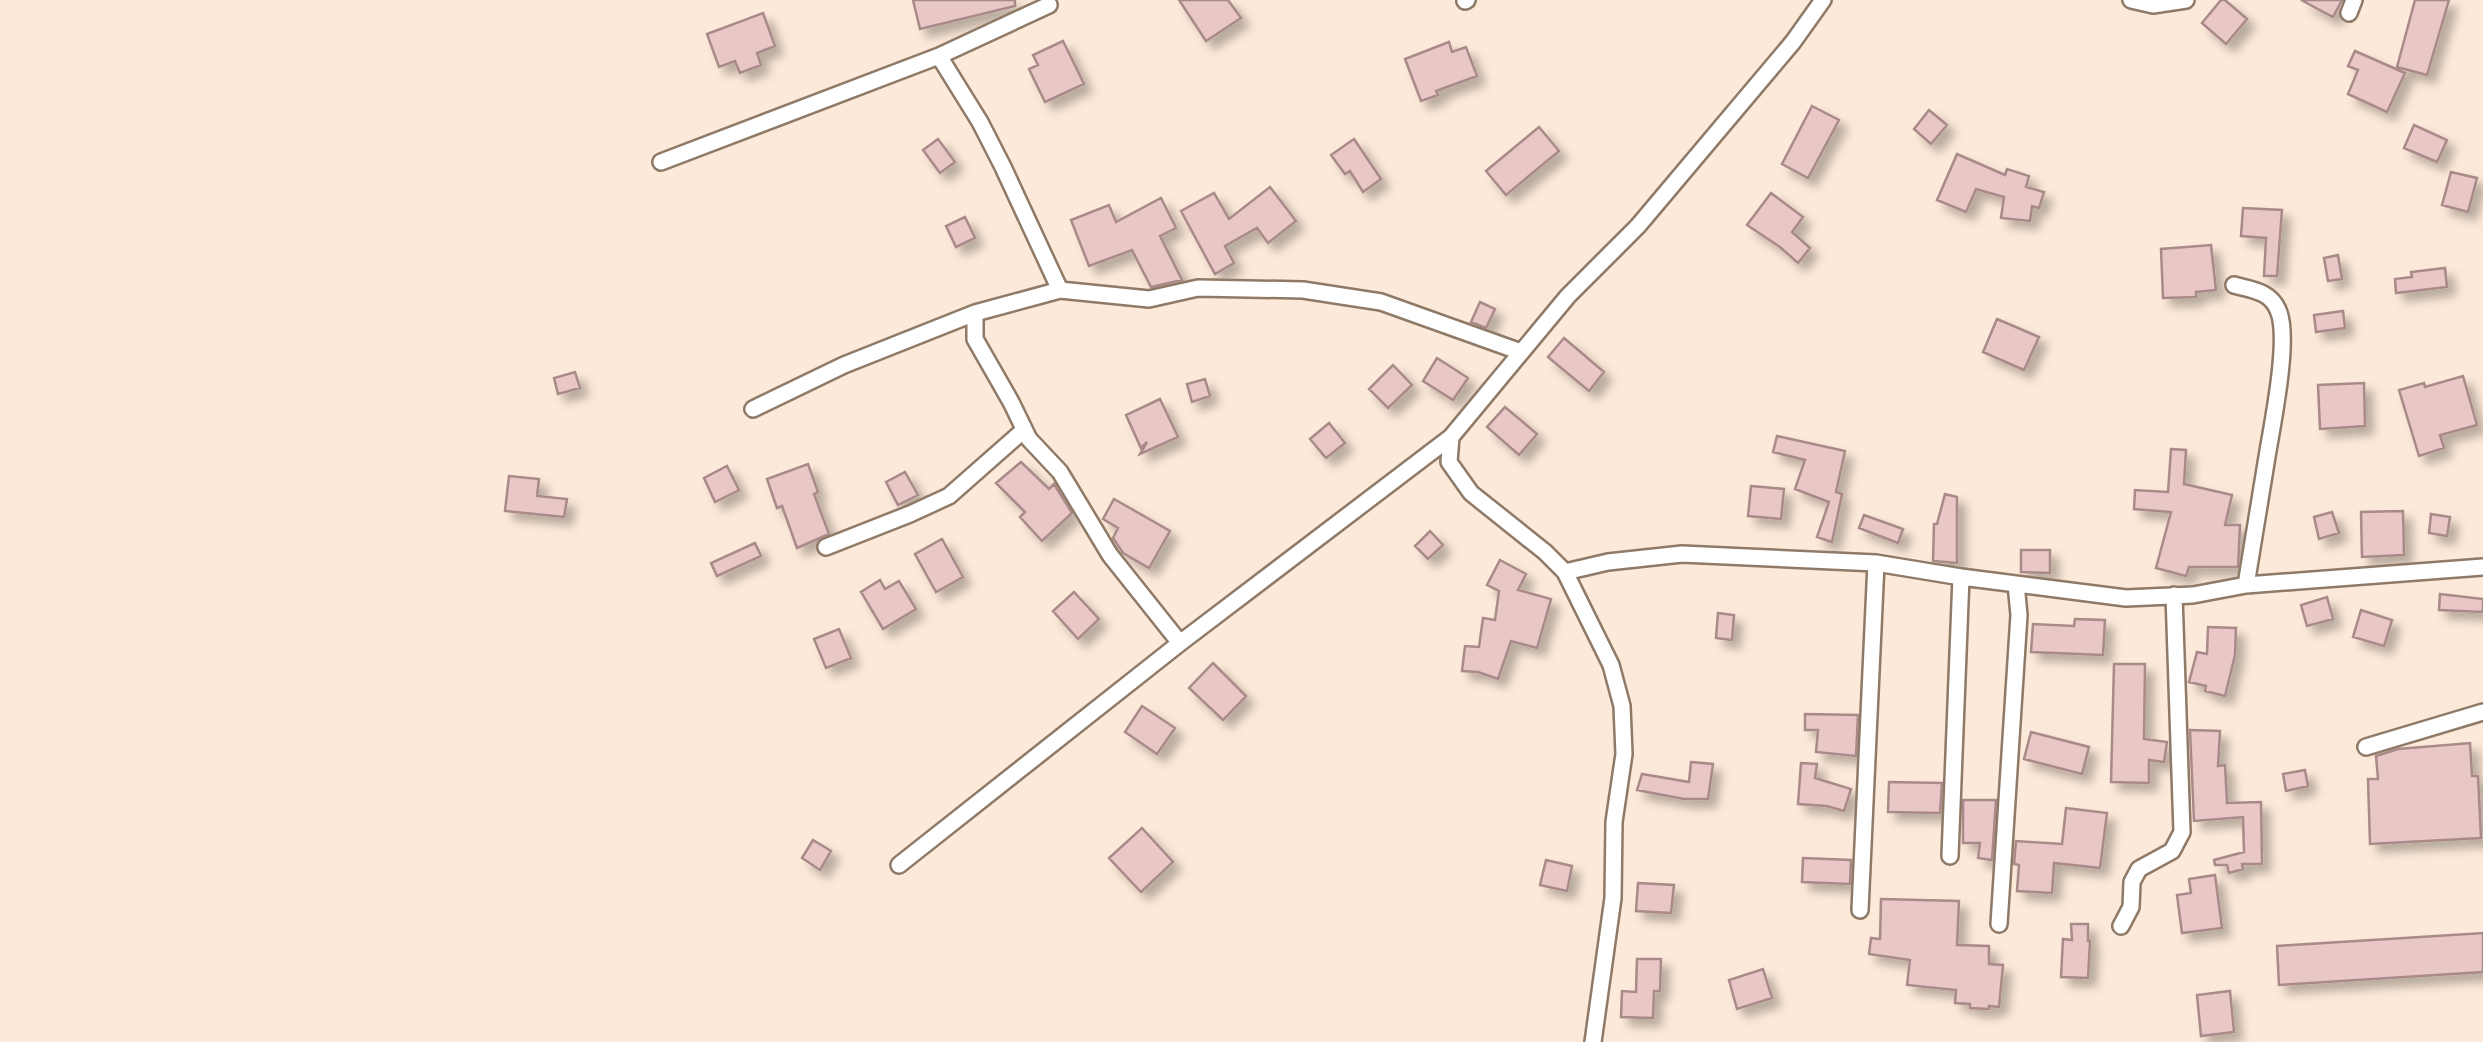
<svg xmlns="http://www.w3.org/2000/svg" width="2483" height="1042" font-family="'PT Sans Narrow',sans-serif">
  <defs>
    <filter id="shadow"><feDropShadow dx="8" dy="8" stdDeviation="5" flood-color="#0004"/></filter>
  </defs>
  <rect width="100%" height="100%" fill="#fde9d9"/>
  <path fill="#e9c7c6" stroke="#a98a89" stroke-width="2.5" filter="url(#shadow)" d="M913 0H1015V6L920 29Z
    M1179 0H1228L1241 18 1206 41Z
    M2221 0H2225L2247 19 2226 44 2202 23Z
    M2301 0H2342L2333 17Z
    M2415 0H2449L2427 75 2397 67Z
    M763 13 775 46 757 53 761 65 740 73 735 61 719 67 707 34Z
    M1063 41 1084 84 1045 102 1029 69 1038 65 1033 55Z
    M1449 42 1452 52 1466 47 1477 76 1436 91 1438 95 1421 101 1405 59Z
    M2355 51 2405 73 2387 112 2348 94 2358 70 2348 66Z
    M1812 106 1839 120 1808 178 1782 164Z
    M1929 110 1947 125 1931 144 1914 129Z
    M2414 125 2447 140 2437 162 2404 148Z
    M1539 127 1559 151 1506 195 1486 171Z
    M938 139 955 162 940 173 923 150Z
    M1354 139 1381 179 1363 192 1350 171 1345 174 1331 155Z
    M1957 154 2005 175 2007 169 2029 176 2026 187 2044 192 2039 208 2032 206 2030 221 2001 218 2004 197 1976 189 1966 212 1937 200Z
    M2451 172 2477 178 2468 212 2442 205Z
    M1270 187 1296 221 1268 243 1257 228 1225 246 1234 263 1215 274 1181 211 1214 193 1229 219Z
    M1771 193 1803 217 1792 232 1810 248 1798 263 1780 247 1747 225Z
    M1161 198 1176 228 1160 236 1182 280 1151 287 1132 250 1089 266 1071 220 1109 205 1116 222Z
    M2243 208 2282 210 2277 276H2264L2266 238 2241 236Z
    M965 217 975 238 956 247 946 226Z
    M2211 245 2216 290 2196 292V297L2163 298 2161 249Z
    M2338 255 2342 279 2328 281 2324 258Z
    M2445 268 2447 287 2396 293 2395 279 2412 277 2411 272Z
    M1480 302 1495 309 1486 328 1471 322Z
    M2343 311 2345 328 2316 332 2314 315Z
    M1997 319 2039 337 2024 370 1983 352Z
    M1564 338 1604 372 1589 391 1548 357Z
    M1437 358 1468 378 1453 400 1423 381Z
    M1393 365 1412 385 1388 408 1369 389Z
    M575 372 580 388 558 394 554 378Z
    M2463 376 2477 425 2440 435 2444 448 2419 456 2399 390 2424 383 2425 387Z
    M1205 379 1210 396 1192 402 1187 384Z
    M2364 383 2365 426 2320 429 2318 385Z
    M1160 399 1178 437 1140 454 1147 442 1141 448 1126 415Z
    M1505 407 1537 434 1519 455 1487 427Z
    M1329 423 1345 443 1326 458 1310 439Z
    M1777 436 1845 451 1836 492 1842 494 1832 542 1817 537 1829 502 1795 489 1805 460 1773 452Z
    M2171 449 2186 450 2184 484 2232 495 2225 525H2240L2238 567H2189L2186 576 2156 568 2171 512 2134 509 2135 490 2168 492Z
    M1021 462 1049 489 1054 484 1072 513 1042 541 1020 517 1025 512 996 483Z
    M808 464 818 492 814 494 829 534 797 548 782 506 777 508 767 479Z
    M727 466 739 490 715 502 704 478Z
    M905 472 918 495 898 505 886 482Z
    M509 476 539 479 537 496 567 499 564 517 505 511Z
    M1751 486 1784 489 1781 519 1748 516Z
    M1945 494 1957 497V563L1933 561 1934 524H1937Z
    M1114 499 1170 531 1149 568 1123 553 1113 538 1118 528 1103 519Z
    M2403 511 2404 555 2362 557 2361 512Z
    M2332 512 2339 533 2319 539 2314 517Z
    M2431 514 2450 517 2447 536 2429 533Z
    M1864 515 1903 529 1898 543 1859 528Z
    M1430 531 1443 545 1428 559 1415 546Z
    M942 539 963 577 936 592 915 554Z
    M755 543 761 556 717 576 711 563Z
    M2021 550H2050V573L2021 572Z
    M1500 560 1526 574 1518 590 1551 599 1537 648 1511 641 1498 679 1478 672 1462 671 1465 646 1479 647 1483 618 1495 620 1499 591 1487 585Z
    M880 580 885 589 899 581 916 609 883 629 861 592Z
    M1074 592 1099 619 1078 639 1053 611Z
    M2440 594 2483 599V612L2439 610Z
    M2327 597 2333 619 2307 626 2301 605Z
    M2361 610 2392 620 2384 646 2353 637Z
    M1718 613 1734 615 1732 640 1716 638Z
    M2075 619 2105 620 2103 655 2031 652 2033 624 2074 626Z
    M2208 627 2236 628 2235 655 2225 696 2205 691 2206 686 2189 682 2197 652 2207 654Z
    M839 629 851 658 826 668 814 639Z
    M1213 663 1246 696 1223 720 1189 688Z
    M2114 664H2145L2144 739 2167 742 2164 762 2149 760V783L2111 782Z
    M1142 706 1175 728 1157 754 1125 732Z
    M1805 714 1858 715 1856 756 1816 752 1818 730H1805Z
    M2190 730 2220 731 2218 766 2225 765 2227 803 2261 802 2262 864H2242L2243 869 2229 873 2227 865H2215L2214 860 2244 852 2243 817 2194 821Z
    M2031 732 2089 747 2082 774 2024 759Z
    M2470 743 2472 776H2478L2481 838 2370 844 2368 779H2378L2376 756 2398 749Z
    M1691 762 1713 764 1708 799H1684L1637 790 1642 774 1689 782Z
    M1801 763 1817 764 1815 778 1851 789 1844 811 1827 806 1798 804Z
    M2305 770 2308 786 2286 791 2283 774Z
    M1889 782 1942 783 1940 813 1888 812Z
    M1963 800H1996L1992 860 1978 858 1980 843H1963Z
    M2066 808 2107 813 2100 868 2054 863 2052 893 2017 891 2019 865 2014 864 2016 841 2062 844Z
    M1142 828 1173 862 1141 892 1109 858Z
    M813 840 831 851 820 870 802 858Z
    M1803 858 1851 860 1850 884 1802 882Z
    M1546 860 1572 866 1567 891 1540 885Z
    M2215 875 2222 928 2182 933 2177 895 2191 893 2189 879Z
    M1638 883 1674 885 1671 913 1636 911Z
    M1881 899 1959 901 1957 945 1989 946V964L2003 965 1999 1007 1989 1006V1009L1970 1008V1004L1955 1003 1956 990 1907 985 1910 960 1869 954 1871 938 1880 939Z
    M2071 924H2088V941H2090L2088 978 2061 977 2063 939 2072 940Z
    M2483 933V972L2279 985 2277 946Z
    M1637 959H1661L1660 991H1654L1653 1018 1621 1017 1622 991 1636 992Z
    M1763 969 1772 998 1737 1009 1729 980Z
    M2230 991 2234 1032 2201 1036 2197 995Z"/>
  <g fill="none" stroke-linecap="round" stroke-linejoin="round">
    <g stroke="#8f7967" stroke-width="20">
      <path id="minor" d="M2131 0 2153 5 2186 0
        M1465 1 1467 0
        M2349 13 2354 0
        M939 56 980 122 1003 167 1060 290
        M661 162 939 56 1049 5
        M2234 285C2252 290 2270 291 2278 310 2291 338 2271 430 2266 463 2259 504 2253 544 2246 585
        M975 313V339L1011 402 1029 439 1060 472 1110 555 1180 643
        M753 409 844 365 975 313 1060 290 1149 299 1198 288 1303 290 1381 302 1521 352
        M826 547 910 514 949 496 1024 430
        M1565 572 1608 562 1682 554 1876 563 1961 577 2126 598 2193 595 2246 585 2483 567
        M2366 747 2483 712
        M1950 856 1961 577
        M899 865 1180 643 1451 437
        M1860 910 1876 563
        M1999 924 2019 615 2016 584
        M2121 926 2131 907 2132 882 2139 869 2172 851 2182 832 2174 595
        M1593 1042 1613 898 1614 822 1624 754 1622 706 1611 665 1565 572 1545 552 1471 493 1449 462 1451 437 1568 296 1638 226 1793 42 1823 0"/>
    </g>
    <use href="#minor" stroke="#fff" stroke-width="15"/>
  </g>
</svg>
